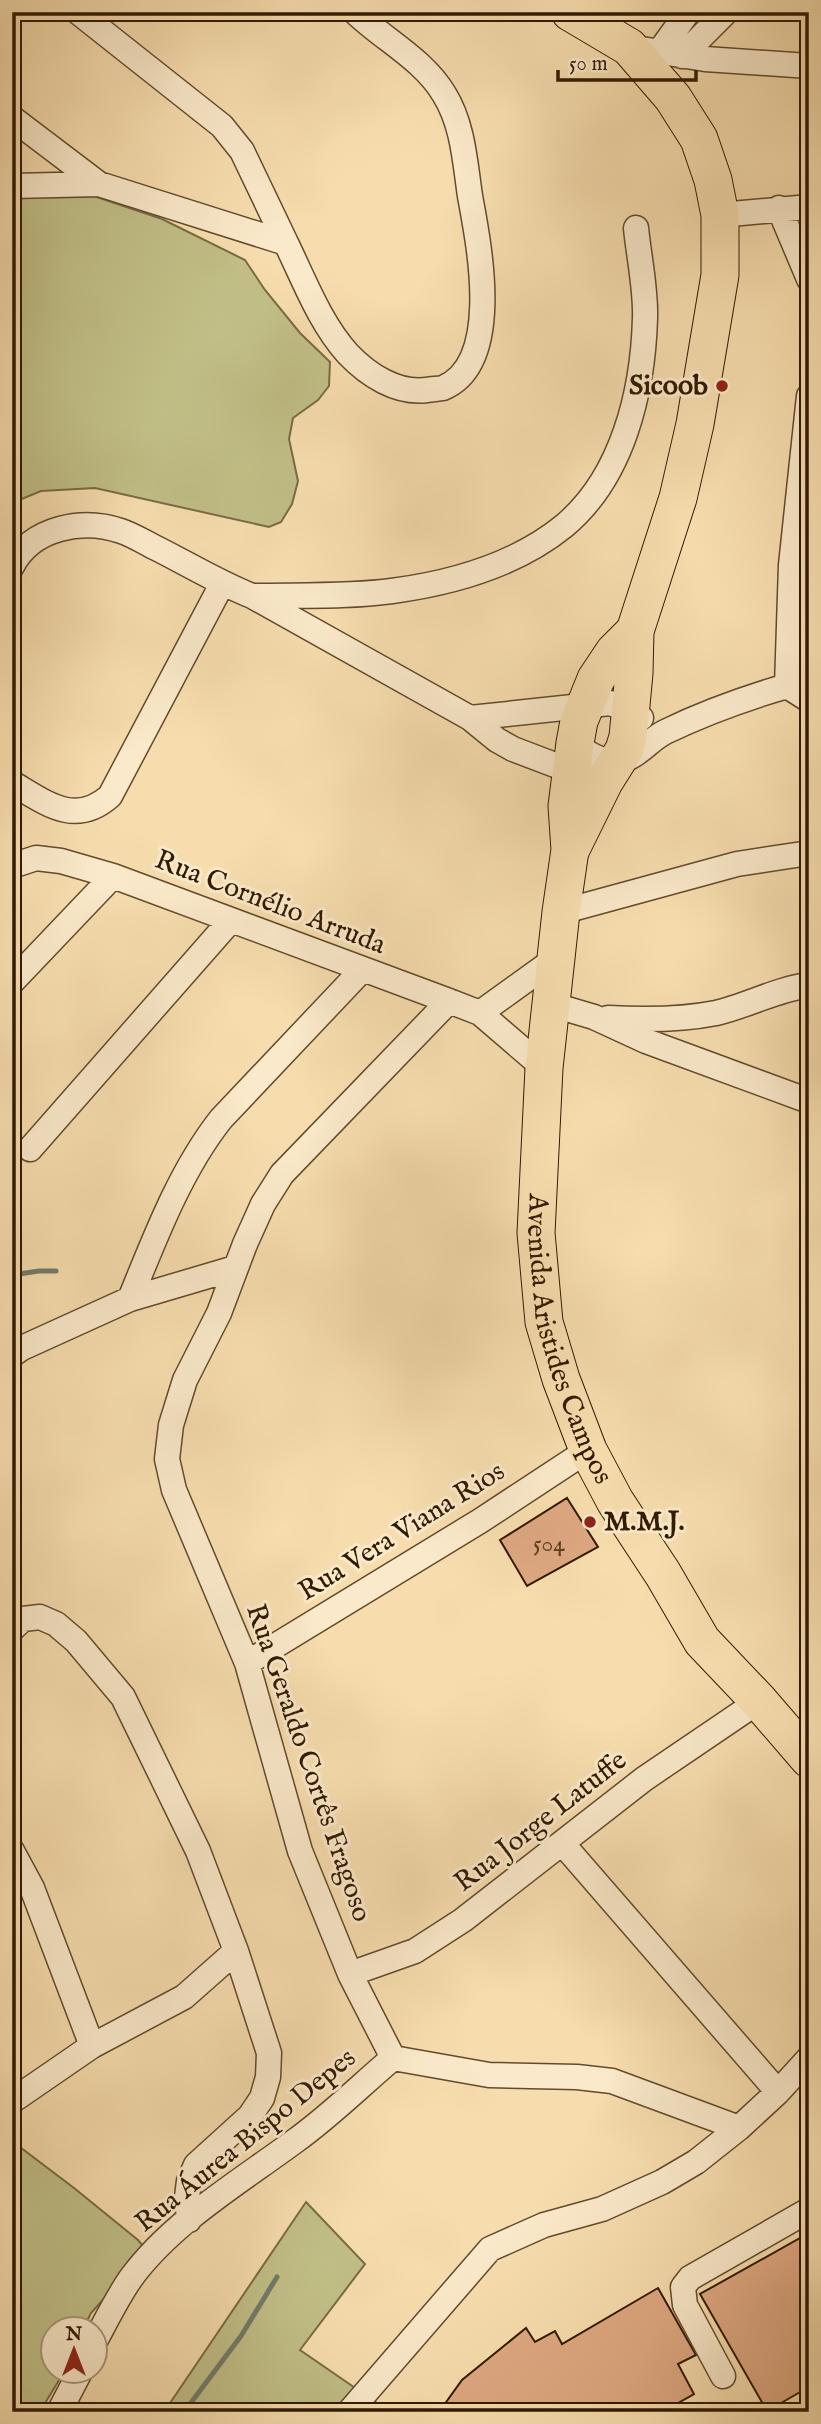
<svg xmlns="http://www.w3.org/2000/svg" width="821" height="2424" font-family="'IM FELL English',serif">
  <rect width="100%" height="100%" fill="#f7ddae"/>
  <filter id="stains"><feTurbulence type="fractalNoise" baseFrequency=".00286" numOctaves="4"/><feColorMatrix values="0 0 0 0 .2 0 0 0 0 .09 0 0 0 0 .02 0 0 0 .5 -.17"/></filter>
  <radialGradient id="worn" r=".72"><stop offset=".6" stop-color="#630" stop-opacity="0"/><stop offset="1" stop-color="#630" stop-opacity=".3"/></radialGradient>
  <path fill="#c1bf87" stroke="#796c44" stroke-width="2" d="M85 193 162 219 245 260 265 290 300 333 330 362 329 386 318 400 293 418 289 439 298 481 292 504 281 522 269 527 95 488 41 491 12 503V195Z
    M12 2141 74 2188 138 2240 147 2251 91 2313 83 2329 52 2330V2372H64L42 2408 35 2412H12Z
    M306 2202 365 2264 300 2350 390 2412H164Z"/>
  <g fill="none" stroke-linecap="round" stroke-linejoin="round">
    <path stroke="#727b6a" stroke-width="5" d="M12 1275 39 1271H56
      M184 2412 241 2336 277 2277"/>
  </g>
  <path fill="#dea882" stroke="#311a00" stroke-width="2" d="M567 1498 598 1547 527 1586 500 1540Z
    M809 2233V2387L767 2411 700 2294Z
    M658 2288 696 2355 678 2364 694 2394 662 2412H439L462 2380 526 2328 535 2342 555 2331 562 2344Z"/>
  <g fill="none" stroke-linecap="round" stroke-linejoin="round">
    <g stroke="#624b2c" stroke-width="27">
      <path id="minor" d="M78 12 222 126 242 151 286 243
        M629 47 705 59 809 66
        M659 52 688 12
        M682 56 726 12
        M12 118 99 184
        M12 186 99 184 286 243C304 280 320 323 348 354 368 375 397 394 427 390 432 389 438 389 443 388 503 363 479 245 470 196 465 162 463 124 444 94 423 59 384 40 355 12
        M779 208 809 279
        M720 215 809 207
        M12 566C32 527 83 518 121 531 133 535 144 542 156 548 188 564 219 583 252 596L470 718 497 740 513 749 584 776
        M253 596C297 595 348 597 392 591 452 583 516 565 564 526 623 477 643 391 645 318 646 289 639 258 636 228
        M787 686 791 565 809 396
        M470 718 610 703 631 711 641 718
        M575 743C586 753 602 763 619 761 637 758 649 740 665 732 704 713 746 698 787 686L809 700
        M12 783C46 803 75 827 110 796L222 584
        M12 866 36 858 61 861 113 876 449 1001 480 1013 544 1068
        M561 912 737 864 809 853
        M12 982 113 876
        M449 1001 282 1174 263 1204 245 1244 219 1313 185 1380 171 1425 167 1459 174 1490 247 1663 300 1851 350 1974 393 2058 489 2075 577 2077 612 2081 739 2128
        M550 1004 594 1017 646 1041 809 1101
        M480 1013 555 959
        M608 1018C644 1020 681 1020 716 1013 747 1006 777 989 809 985
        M30 1149 231 920
        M130 1299C155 1238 180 1171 221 1119L362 970
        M12 1355 22 1348 130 1299 235 1268
        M12 1629 23 1619 40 1617 56 1624 76 1641 123 1697 198 1851 236 1951 269 2053 268 2077 262 2098 250 2116 196 2165 189 2181 187 2197 189 2220
        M247 1663 480 1521 588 1450
        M562 1843 778 2092
        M12 1851 32 1888 92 2046
        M350 1974 415 1951 463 1920 644 1779 759 1701
        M12 2101 92 2046 184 1997 236 1951
        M94 2343C106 2321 117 2298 131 2278 172 2222 241 2181 295 2141 330 2116 361 2085 393 2058
        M723 2376 685 2305 683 2287 690 2278 809 2210
        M59 2412 80 2372
        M349 2412 490 2249 544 2225 602 2209 662 2182 696 2162 739 2128 778 2092 809 2058"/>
    </g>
    <g stroke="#311a00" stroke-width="39">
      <g id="highway">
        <path d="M570 12 629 47 673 98 699 139 713 180 720 215V275L695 424 678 498 635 631 634 673 628 737 624 750 604 782 571 849"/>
        <path id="s1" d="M635 631 614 652 596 679 579 721 575 743 567 806 570 850 561 912 544 1068 536 1233 544 1322 561 1379 588 1450 615 1501 663 1574 702 1641 759 1701 809 1759"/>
      </g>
    </g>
    <use href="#minor" stroke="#fae9ca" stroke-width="24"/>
    <use href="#highway" stroke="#f7ddae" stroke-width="37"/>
  </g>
  <g fill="#8f2418" stroke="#fae9ca" stroke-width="2.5">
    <circle cx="722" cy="386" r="7"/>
    <circle cx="590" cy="1522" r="7"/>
  </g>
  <g text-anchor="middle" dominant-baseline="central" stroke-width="6" stroke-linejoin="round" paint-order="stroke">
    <g font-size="24" fill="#5c3e20">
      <text x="549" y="1544">504</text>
    </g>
    <g font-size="28" font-weight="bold" fill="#311a00" stroke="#fae9ca" text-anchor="end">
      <text x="708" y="386">Sicoob</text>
      <text x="604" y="1522" text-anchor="start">M.M.J.</text>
    </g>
    <g font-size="28" fill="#311a00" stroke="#fae9ca">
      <text transform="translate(270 903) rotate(21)">Rua Cornélio Arruda</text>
      <text stroke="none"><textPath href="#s1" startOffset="733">Avenida Aristides Campos</textPath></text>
      <text transform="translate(402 1532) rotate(-32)">Rua Vera Viana Rios</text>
      <text transform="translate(308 1763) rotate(71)">Rua Geraldo Cortês Fragoso</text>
      <text transform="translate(541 1822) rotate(-38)">Rua Jorge Latuffe</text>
      <text transform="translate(246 2141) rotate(-39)">Rua Áurea Bispo Depes</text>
    </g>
  </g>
  <rect width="821" height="2424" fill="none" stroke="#f7ddae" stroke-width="42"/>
  <rect x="14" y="14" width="793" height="2396" fill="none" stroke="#311a00" stroke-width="3.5"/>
  <rect x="21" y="21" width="779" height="2382" fill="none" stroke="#311a00" stroke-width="2"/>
  <g transform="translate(74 2350)"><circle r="33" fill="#fae9ca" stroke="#aa9679" stroke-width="2"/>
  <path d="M0-5L12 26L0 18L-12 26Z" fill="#8f2418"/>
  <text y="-10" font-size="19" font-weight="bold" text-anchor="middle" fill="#311a00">N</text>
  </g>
  <path d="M558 70v10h138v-10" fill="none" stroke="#311a00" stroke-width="3.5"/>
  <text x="569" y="70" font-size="21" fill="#311a00" stroke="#fae9ca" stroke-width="5" paint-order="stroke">50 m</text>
  <rect width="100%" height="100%" filter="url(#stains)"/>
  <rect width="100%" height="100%" fill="url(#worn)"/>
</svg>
